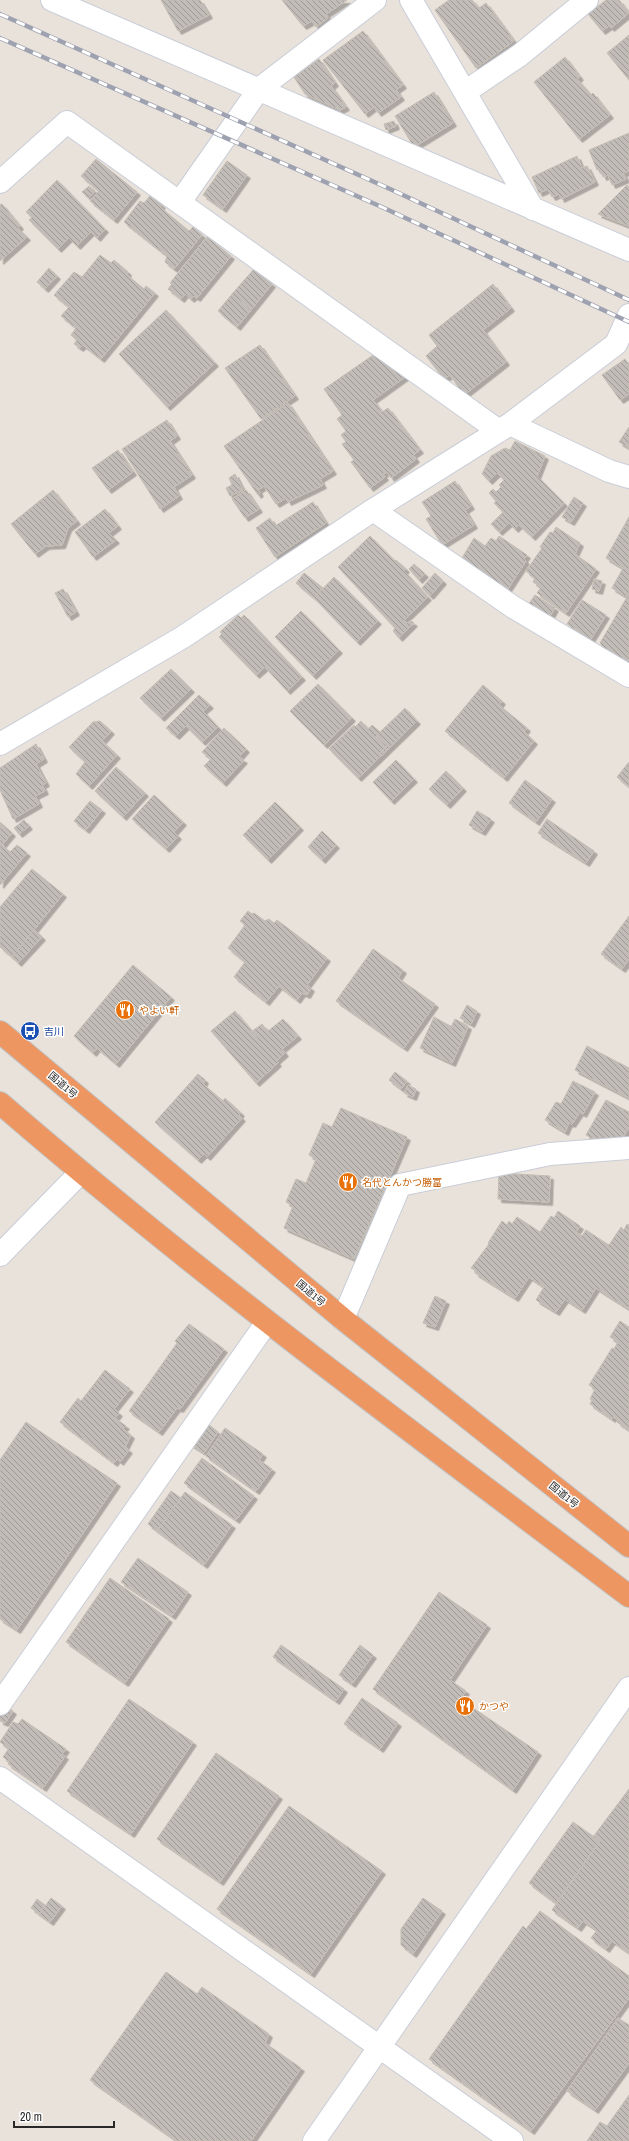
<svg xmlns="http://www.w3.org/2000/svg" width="629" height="2141" font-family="'Archivo Narrow','Noto Sans JP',sans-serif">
  <defs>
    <pattern id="building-back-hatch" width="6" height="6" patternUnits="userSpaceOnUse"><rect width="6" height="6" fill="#c1bcb7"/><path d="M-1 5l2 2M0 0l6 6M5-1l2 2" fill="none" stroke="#9d9995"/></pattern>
    <filter id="shadow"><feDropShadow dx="3.5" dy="3.5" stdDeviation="0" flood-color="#0004"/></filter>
  </defs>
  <rect width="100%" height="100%" fill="#e9e2db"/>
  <path fill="url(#building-back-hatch)" stroke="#c4beb5" filter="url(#shadow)" d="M161 0H200L209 15 178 31Z
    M282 0H347L326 14 328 18 316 27 312 21 303 26Z
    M449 0H472L479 8 486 3 514 41 476 68 435 10Z
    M606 0H619L629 13 611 28 609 26 602 31 588 14Z
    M363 31 403 85 396 90 401 97 378 113 374 107 365 114 323 60Z
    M629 35V80L607 53Z
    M565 57 580 77 577 79 591 95 593 93 610 115 579 139 534 82Z
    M319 59 335 83 331 86 346 107 340 110 305 94 294 77Z
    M434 92 453 123 414 147 395 116Z
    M394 121 396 126 386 130 384 124Z
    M629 133V171L623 173 626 179 612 185 608 175 603 177 600 169 597 170 589 150Z
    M577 156 582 168 587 166 595 182 561 199 559 194 552 197 548 189 539 193 532 177Z
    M96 159 137 192 114 220 90 201 99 191 81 176Z
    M227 161 247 175 223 209 203 195Z
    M57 180 105 229 97 238 91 232 77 246 69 238 58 249 29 220 32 217 26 212Z
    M627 185 629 187V226L598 214Z
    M89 186 95 191 89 198 82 192Z
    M150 196 162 205 160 207 189 231 193 227 202 235 174 269 165 262 167 256 124 222 140 201 144 203Z
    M2 204 20 226 18 228 27 237 0 261V205Z
    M207 237 231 256 197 298 194 296 191 299 185 294 181 299 168 289 172 284 170 283Z
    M100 255 111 263 114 260 128 272 127 275 144 289 146 286 155 293 101 359 83 345 80 348 74 344 77 340 71 335 76 328 61 316 69 307 54 295 74 272 82 277Z
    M49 268 57 276 45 289 37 282Z
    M254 269 272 284 251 310 232 294Z
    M493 284 511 308 483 330 506 362 464 395 450 375 444 379 426 356 437 346 429 335Z
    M232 294 251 310 237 327 218 311Z
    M166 310 215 363 167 407 119 354Z
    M260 345 295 396 261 419 225 368Z
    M379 351 391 369 397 365 405 377 373 400 382 412 388 408 420 450 413 455 416 459 391 478 387 472 383 474 385 477 370 488 351 462 354 460 342 444 346 442 341 435 346 431 337 419 342 415 324 389Z
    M625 359 629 365V394L620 400 602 375Z
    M288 403 333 471 320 479 323 485 288 502 286 498 276 504 264 486 258 490 260 493 258 495 224 446Z
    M167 420 177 436 170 441 192 475 174 487 179 496 160 509 122 449Z
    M629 427V448L619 442Z
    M515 441 545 456 537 476 564 503 532 537 519 525 515 529 509 523 499 532 491 524 503 512 494 503 496 501 489 493 493 489 496 492 501 487 499 485 504 480 497 473 489 481 482 474 491 456 505 448 510 450Z
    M118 450 133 472 108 490 92 468Z
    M235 474 243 490 230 496 226 488 232 485 229 478Z
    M455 481 471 506 465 510 474 525 442 545 426 519 431 516 422 502Z
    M53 490 77 521 68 528 62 545 46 546 35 554 11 524Z
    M246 490 259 509 245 518 232 499Z
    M574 497 583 503 571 522 562 517Z
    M313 502 326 523 275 557 256 528 270 518 275 526Z
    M105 509 118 526 109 533 116 540 93 557 75 532Z
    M629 517V659L626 664 600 649 602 645 600 643 627 597 612 588 623 568 606 558Z
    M556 527 580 543 575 554 596 569 566 613 537 593 541 587 533 582 535 578 526 571 542 548 540 547 550 532 553 533Z
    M370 536 395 561 396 560 406 569 404 571 428 597 404 620 407 623 411 621 414 623 399 638 393 631 395 628 338 567Z
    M499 536 527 555 524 559 526 561 505 593 470 569 472 565 462 558 474 538 485 546 491 538 496 541Z
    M414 564 425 574 419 580 409 569Z
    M304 573 323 588 314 598 296 583Z
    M435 573 443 581 430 596 422 588Z
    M334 577 378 621 357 642 314 598Z
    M594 579 602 581 599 591 592 589Z
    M63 589 76 612 68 617 55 593Z
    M535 595 555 608 549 618 528 605Z
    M582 600 606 615 591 639 567 624Z
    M301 611 339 650 313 676 275 637Z
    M238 615 241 618 244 615 302 677 287 691 265 667 256 675 219 637 222 634 220 632Z
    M171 669 191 689 161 718 140 698Z
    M318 684 352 718 324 745 290 711Z
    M483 685 502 701 499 705 527 728 524 732 534 741 504 778 445 731Z
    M199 695 210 705 203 711 218 727 202 742 186 726 176 736 166 728Z
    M405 708 417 721 381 756 380 753 387 746 376 736Z
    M100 721 111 731 102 741 117 755 89 786 76 774 85 762 69 747 93 722Z
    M361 721 368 729 372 725 380 732 376 736 387 746 380 753 381 756 358 778 329 749 354 725 355 727Z
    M224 728 246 749 239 757 244 760 223 783 204 766 211 759 202 752Z
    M36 744 44 759 36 764 46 783 42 785 45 791 35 796 39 804 13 819 0 790V768Z
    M396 760 414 779 391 801 373 782Z
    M629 762V787L617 777Z
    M116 767 145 793 123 817 95 791Z
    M446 771 463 788 447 805 429 789Z
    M525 780 552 799 536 822 509 803Z
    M154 795 183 822 174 832 178 836 166 849 132 819Z
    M90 801 102 810 86 830 74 821Z
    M275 802 300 827 268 860 243 835Z
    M477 811 491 819 482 832 469 825Z
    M547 819 594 851 586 863 538 833Z
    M24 820 29 826 19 834 14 828Z
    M0 822 12 833 2 845 10 852 17 845 27 853 0 885Z
    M322 831 336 845 322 860 308 847Z
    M32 869 63 894 12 957 0 947V907Z
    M248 911 252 914 254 913 265 921 269 919 274 923 277 920 327 958 307 985 311 988 307 995 302 993 297 1000 279 986 266 1002 234 977 245 962 228 948 245 925 240 921Z
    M629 916V959L622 969 601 954Z
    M34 929 42 937 18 963 12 957Z
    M373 949 403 970 398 978 435 1004 404 1048 336 1001Z
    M133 965 171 997 116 1064 97 1048 93 1053 74 1036Z
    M467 1005 477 1011 471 1024 460 1018Z
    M235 1011 278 1063 256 1083 211 1031Z
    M434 1017 465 1034 452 1063 420 1048Z
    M283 1019 298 1036 282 1049 268 1031Z
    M455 1019 468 1026 465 1034 451 1027Z
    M262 1024 285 1053 276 1061 251 1032Z
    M587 1046 629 1068V1098L575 1070Z
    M395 1072 407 1081 401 1089 389 1080Z
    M198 1074 205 1080 203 1084 223 1101 225 1098 241 1113 239 1115 242 1118 207 1157 204 1154 198 1160 155 1122Z
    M573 1081 595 1092 583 1114 580 1112 572 1124 569 1123 565 1132 545 1120 556 1102 561 1104Z
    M408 1085 416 1089 413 1097 404 1093Z
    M606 1100 629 1112V1127L621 1141 609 1148 586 1135Z
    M341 1108 407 1137 354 1259 284 1228 293 1206 286 1202 296 1179 306 1183 316 1159 309 1155 323 1123 332 1127Z
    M499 1173 550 1176 549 1202 498 1199Z
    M558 1211 580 1226 576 1232 582 1236 586 1230 609 1245 621 1227 624 1230 627 1224 629 1225V1309L596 1288 582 1310 565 1299 556 1312 536 1300 544 1287 529 1277 515 1298 475 1273 476 1271 471 1268 489 1244 488 1243 502 1221 507 1225 509 1221 512 1224 517 1217 540 1232 551 1216 554 1218Z
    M435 1296 446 1301 435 1327 423 1323Z
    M620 1321 629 1327V1430L617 1422 618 1420 613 1417 612 1419 590 1404 592 1400 590 1399 595 1389 589 1385 612 1348 614 1349 618 1342 610 1337Z
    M189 1324 224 1349 180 1409 177 1408 159 1432 129 1411 177 1343 175 1341Z
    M105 1370 130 1389 114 1409 119 1413 115 1418 126 1426 123 1429 131 1435 125 1447 129 1450 120 1462 117 1459 114 1463 60 1422 78 1398 81 1401Z
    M203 1420 218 1432 204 1453 187 1442Z
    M26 1422 117 1483 17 1630 0 1619V1460Z
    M225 1428 263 1454 259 1460 272 1469 256 1491 206 1456Z
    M202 1458 254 1496 236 1520 184 1483Z
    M171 1491 181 1498 157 1531 148 1524Z
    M185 1492 232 1525 204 1565 157 1531Z
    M138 1558 188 1592 172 1616 121 1582Z
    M110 1578 169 1619 125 1683 66 1642Z
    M439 1592 487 1625 450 1680 466 1691 460 1699 538 1752 513 1790 373 1689Z
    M281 1645 314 1668 306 1680 273 1657Z
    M360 1645 373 1655 352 1684 339 1675Z
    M314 1668 344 1689 336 1701 306 1680Z
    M362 1698 398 1723 380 1749 344 1724Z
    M129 1699 193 1742 131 1834 67 1791Z
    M0 1702 13 1711 5 1723 0 1721Z
    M22 1719 66 1749 62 1754 65 1756 43 1788 8 1764 10 1762 3 1757 9 1748 0 1742 13 1722 18 1724Z
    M216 1753 279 1796 220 1882 157 1839Z
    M629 1789V1953L612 1941 606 1949 591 1938 597 1930 583 1921 578 1928 552 1910 600 1841 593 1837Z
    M289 1806 382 1871 311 1974 217 1909Z
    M573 1822 600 1841 556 1903 529 1883Z
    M51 1898 62 1906 50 1922 39 1914Z
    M423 1898 442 1911 413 1954 401 1945V1929Z
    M37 1899 45 1905 39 1914 31 1908Z
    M540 1911 629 1976V1998L531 2131 429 2059 523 1926 526 1929Z
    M166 1972 197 1994 202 1987 269 2034 265 2043 301 2068 251 2141H177L90 2080Z
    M618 2018 629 2025V2040L627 2043 629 2044V2063L595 2110 567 2091Z
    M629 2095V2141H587L600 2122 607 2126Z"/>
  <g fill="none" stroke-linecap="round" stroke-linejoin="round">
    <g stroke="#c9cdd8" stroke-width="24">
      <path id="street" d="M52 0 629 250
        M411 0 533 209
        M465 92 520 55 587 0
        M0 182 67 122 499 431
        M180 202 259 89 375 0
        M510 424 609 471 629 477
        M373 510 513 607 629 676
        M0 744 183 637 373 510 510 424 616 344 629 315
        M0 1255 80 1173
        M343 1319 400 1185 550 1154 629 1148
        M0 1704 267 1322
        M0 1778 512 2141"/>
    </g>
    <g stroke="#c9cdd8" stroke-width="24">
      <path id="secondary" d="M314 2141 629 1688"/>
    </g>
    <g stroke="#c3c3c3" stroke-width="24">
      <path id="highway" d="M0 1032 343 1319 629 1546
        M0 1103C202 1278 416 1435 629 1596"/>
    </g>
    <use href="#street" stroke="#fff" stroke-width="22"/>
    <use href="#secondary" stroke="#fff" stroke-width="22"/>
    <use href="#highway" stroke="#ed9661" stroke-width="22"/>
    <g stroke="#9ea2b0" stroke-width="4.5">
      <path id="rail" d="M0 14 390 189 629 300
        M0 38 384 208 629 322"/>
    </g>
    <use href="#rail" stroke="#fff" stroke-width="3" stroke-dasharray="9" stroke-linecap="butt"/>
  </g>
  <defs>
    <g id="restaurant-disc" transform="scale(1)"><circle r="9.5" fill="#e8710a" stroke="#fff"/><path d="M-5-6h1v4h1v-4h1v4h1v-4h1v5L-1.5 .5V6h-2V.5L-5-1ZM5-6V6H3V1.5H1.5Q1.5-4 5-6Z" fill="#fff"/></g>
    <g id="bus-disc" transform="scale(1)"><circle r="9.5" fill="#1a4fb4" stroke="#fff"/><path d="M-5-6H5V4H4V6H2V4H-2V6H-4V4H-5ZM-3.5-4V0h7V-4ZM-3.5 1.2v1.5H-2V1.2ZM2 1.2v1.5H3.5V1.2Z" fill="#fff"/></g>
  </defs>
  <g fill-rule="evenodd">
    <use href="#restaurant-disc" x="125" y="1010"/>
    <use href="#bus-disc" x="30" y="1031"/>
    <use href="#restaurant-disc" x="348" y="1182"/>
    <use href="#restaurant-disc" x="465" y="1706"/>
  </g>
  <g text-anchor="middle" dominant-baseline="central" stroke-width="3" stroke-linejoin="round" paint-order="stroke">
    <g font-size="10" fill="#c56008" stroke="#fff" text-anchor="start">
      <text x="139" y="1010">やよい軒</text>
      <text x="362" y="1182">名代とんかつ勝富</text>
      <text x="479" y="1706">かつや</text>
    </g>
    <g font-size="10" fill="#164399" stroke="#fff" text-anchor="start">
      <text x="44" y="1031">吉川</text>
    </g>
    <g font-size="10" fill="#282828" stroke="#fff">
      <text transform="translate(63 1085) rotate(40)">国道1号</text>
      <text transform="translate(311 1293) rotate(40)">国道1号</text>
      <text transform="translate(564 1495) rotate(39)">国道1号</text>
    </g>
  </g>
  <path d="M14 2121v6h100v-6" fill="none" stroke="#282828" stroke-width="2"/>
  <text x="20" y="2121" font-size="12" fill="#282828" stroke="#ffffff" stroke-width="3" paint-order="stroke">20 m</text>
</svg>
